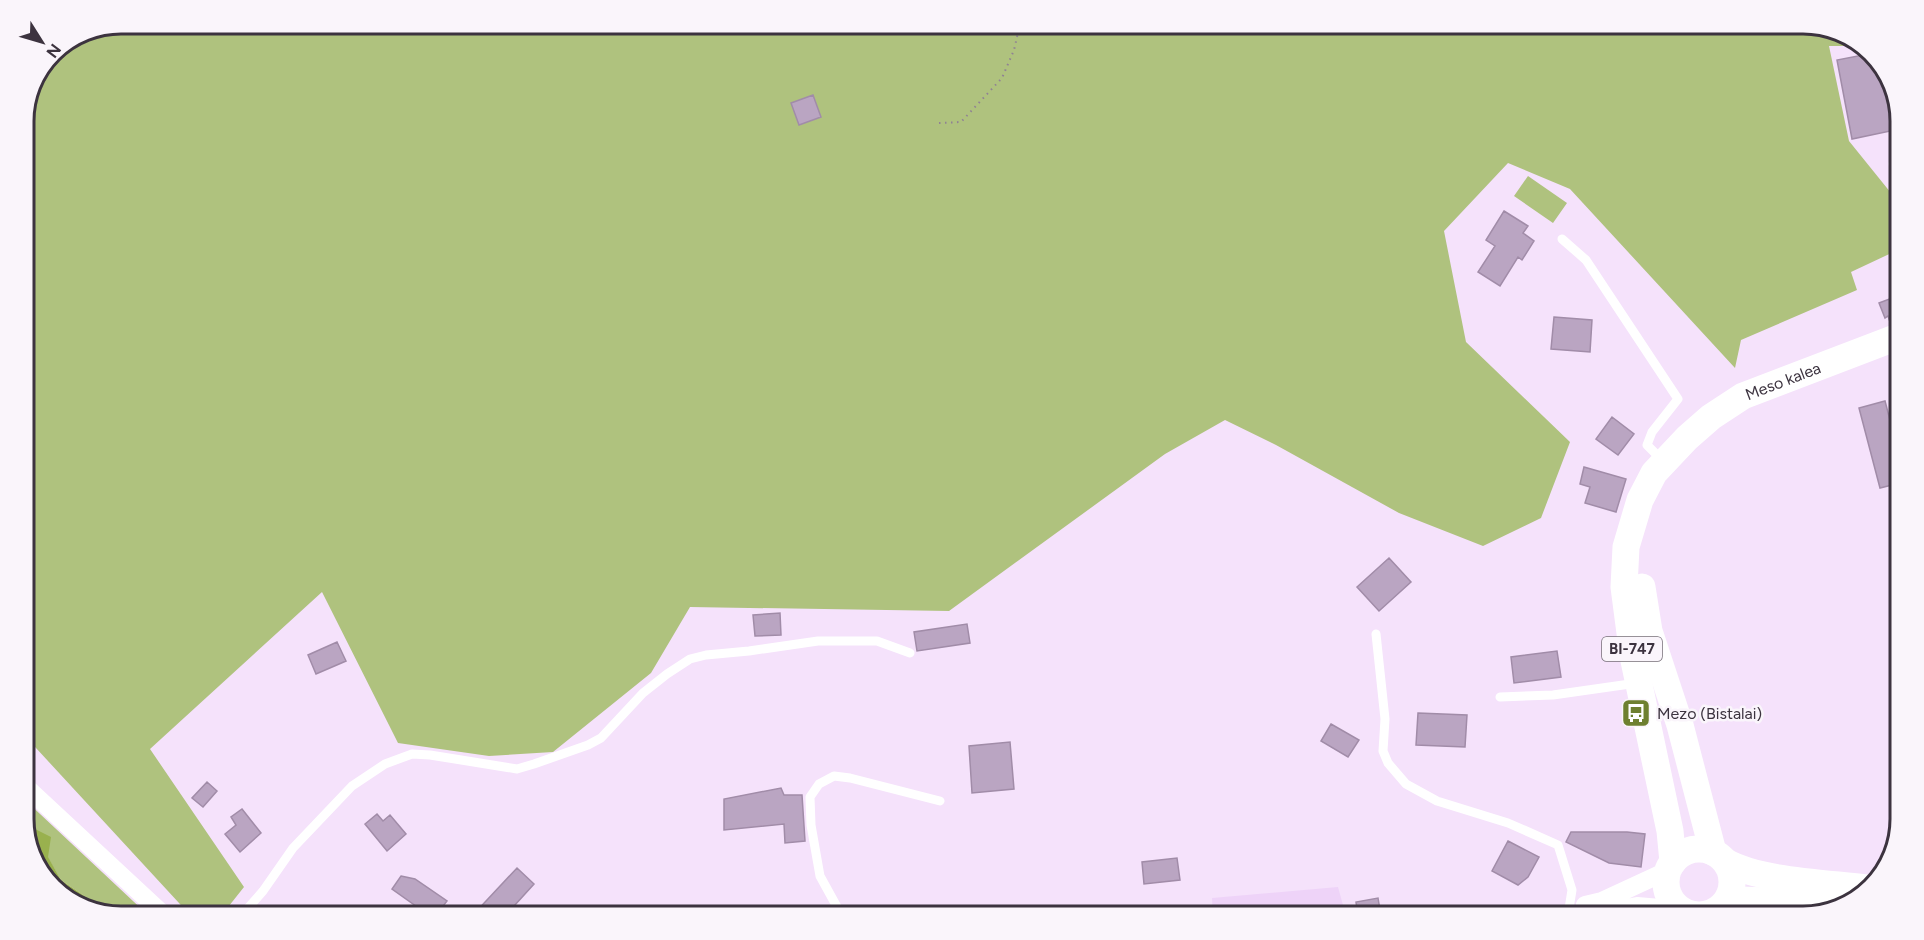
<svg xmlns="http://www.w3.org/2000/svg" width="1924" height="940" font-family="Figtree,sans-serif">
  <rect width="100%" height="100%" fill="#f5e2fb"/>
  <path fill="#eed3f8" d="M1338 887 1346 916H1213L1212 898Z"/>
  <path fill="#afc27e" d="M122 24H1802L1845 34 1859 46H1829L1849 141 1895 198 1900 222V249L1851 272 1857 290 1741 340 1735 368 1570 189 1508 163 1444 231 1466 342 1570 442 1541 518 1483 546 1399 513 1276 445 1225 420 1165 454 949 611 690 607 651 673 553 752 489 756 398 743 322 592 150 749 244 887 221 916H191L24 735V116L53 52Z
    M1528 176 1567 203 1553 223 1514 196Z
    M24 799 149 916H122L111 914 61 880 29 826 27 833 24 825Z"/>
  <path fill="#99b14e" d="M29 826 51 837 48 857 61 880 111 914 79 906 41 873 27 833Z"/>
  <path fill="#baa5c2" stroke="#a18ca8" stroke-width="1.5" d="M1868 54 1884 68 1900 116V129L1852 139 1837 60Z
    M813 95 821 117 799 125 791 103Z
    M1504 211 1528 226 1523 233 1534 241 1522 260 1518 257 1500 286 1478 272 1495 246 1486 240Z
    M1900 295V318L1890 322 1888 316 1885 318 1879 303Z
    M1554 317 1592 320 1590 352 1551 349Z
    M1885 401 1900 458V483L1880 488 1859 408Z
    M1612 417 1634 434 1618 455 1596 439Z
    M1584 467 1626 479 1616 512 1585 503 1590 487 1580 484Z
    M1389 558 1411 582 1379 611 1357 587Z
    M780 613 781 635 755 636 753 615Z
    M967 624 970 643 917 651 914 632Z
    M337 642 346 661 316 674 308 655Z
    M1557 651 1561 677 1514 683 1511 657Z
    M1418 713 1467 715 1465 747 1416 745Z
    M1331 724 1359 740 1348 757 1321 741Z
    M1010 742 1014 789 972 793 969 746Z
    M207 782 217 791 203 807 192 798Z
    M781 788 784 795H802L805 841 785 843 784 824 724 830V799Z
    M242 809 261 833 240 852 225 834 236 825 231 817Z
    M377 814 383 821 390 815 406 834 387 851 365 824Z
    M1571 832H1627L1645 834 1641 867 1609 863 1566 842Z
    M1508 841 1539 857 1528 877 1518 885 1492 871Z
    M1177 858 1180 880 1144 884 1142 862Z
    M517 868 534 884 505 916H472Z
    M401 876 415 879 447 901 443 906 458 916H430L392 889Z
    M1378 898 1381 916H1358L1356 902Z"/>
  <g fill="none" stroke-linecap="round" stroke-linejoin="round">
    <path stroke="#908294" stroke-width="2" stroke-dasharray="1.5 4.5" stroke-linecap="butt" d="M939 123 961 122 1002 78 1014 50 1020 24"/>
    <path stroke="#fff" stroke-width="9" d="M1893 164 1900 156
      M1562 239 1586 260 1678 399 1652 432 1647 445 1662 460
      M1376 634 1385 719 1383 751 1388 763 1406 784 1437 801 1508 823 1558 845 1572 890 1568 915
      M1500 697 1553 695 1637 683
      M241 916 263 891 293 848 352 786 385 764 412 754 430 755 517 769 534 764 588 745 601 738 643 693 667 674 690 659 706 655 749 651 818 641H877L910 653
      M842 916 820 876 811 825 810 797 819 784 834 776 850 778 940 801"/>
    <path stroke="#fff" stroke-width="18" d="M24 785 165 916
      M1585 905 1602 901 1669 870
      M1561 916H1585L1637 906 1660 908 1674 903"/>
    <g stroke="#fff" stroke-width="27">
      <path d="M1642 587 1649 631 1680 725 1713 852"/>
      <circle cx="1699" cy="882" r="33"/>
      <path id="s1" d="M1673 862 1670 831 1633 656 1624 587 1626 547 1640 500 1654 473 1687 438 1711 417 1743 396 1900 336"/>
      <path d="M1726 862C1760 881 1826 883 1867 888"/>
      <path d="M1725 903 1741 900 1843 904"/>
    </g>
  </g>
  <defs>
    <g id="bus-square" transform="scale(1.5)"><rect x="-9" y="-9" width="18" height="18" rx="4" fill="#6e8030" stroke="#faf5fb"/><path d="M-5-6H5V4H4V6H2V4H-2V6H-4V4H-5ZM-3.5-4V0h7V-4ZM-3.5 1.2v1.5H-2V1.2ZM2 1.2v1.5H3.5V1.2Z" fill="#fff"/></g>
  </defs>
  <g fill-rule="evenodd">
    <use href="#bus-square" x="1636" y="713"/>
  </g>
  <g text-anchor="middle" dominant-baseline="central" stroke-width="5" stroke-linejoin="round" paint-order="stroke">
    <rect fill="#faf5fb" stroke="#756d77" stroke-width="1.5" x="1602" y="637" width="60" height="24" rx="4.5"/>
    <g font-size="15" font-weight="bold" fill="#3c333f">
      <text x="1632" y="649">BI-747</text>
    </g>
    <g font-size="16" fill="#3c333f" stroke="#faf5fb">
      <text stroke="none"><textPath href="#s1" startOffset="560">Meso kalea</textPath></text>
    </g>
    <g font-size="16" fill="#3c333f" stroke="#faf5fb" text-anchor="start">
      <text x="1657" y="713">Mezo (Bistalai)</text>
    </g>
  </g>
  <path d="M0 0H1924V940H0ZM121 34H1803A87 87 0 0 1 1890 121V819A87 87 0 0 1 1803 906H121A87 87 0 0 1 34 819V121A87 87 0 0 1 121 34Z" fill="#faf5fb" fill-rule="evenodd"/>
  <path fill="none" stroke="#3c333f" stroke-width="3" d="M121 34H1803A87 87 0 0 1 1890 121V819A87 87 0 0 1 1803 906H121A87 87 0 0 1 34 819V121A87 87 0 0 1 121 34Z"/>
  <g transform="translate(42 42) rotate(127)" stroke="#faf5fb" stroke-width="4.5" paint-order="stroke">
  <path d="M0-4.5L10 22L0 15L-10 22Z" fill="#3c333f"/>
  <text y="-9" font-size="16" font-weight="bold" text-anchor="middle" fill="#3c333f">N</text>
  </g>
</svg>
